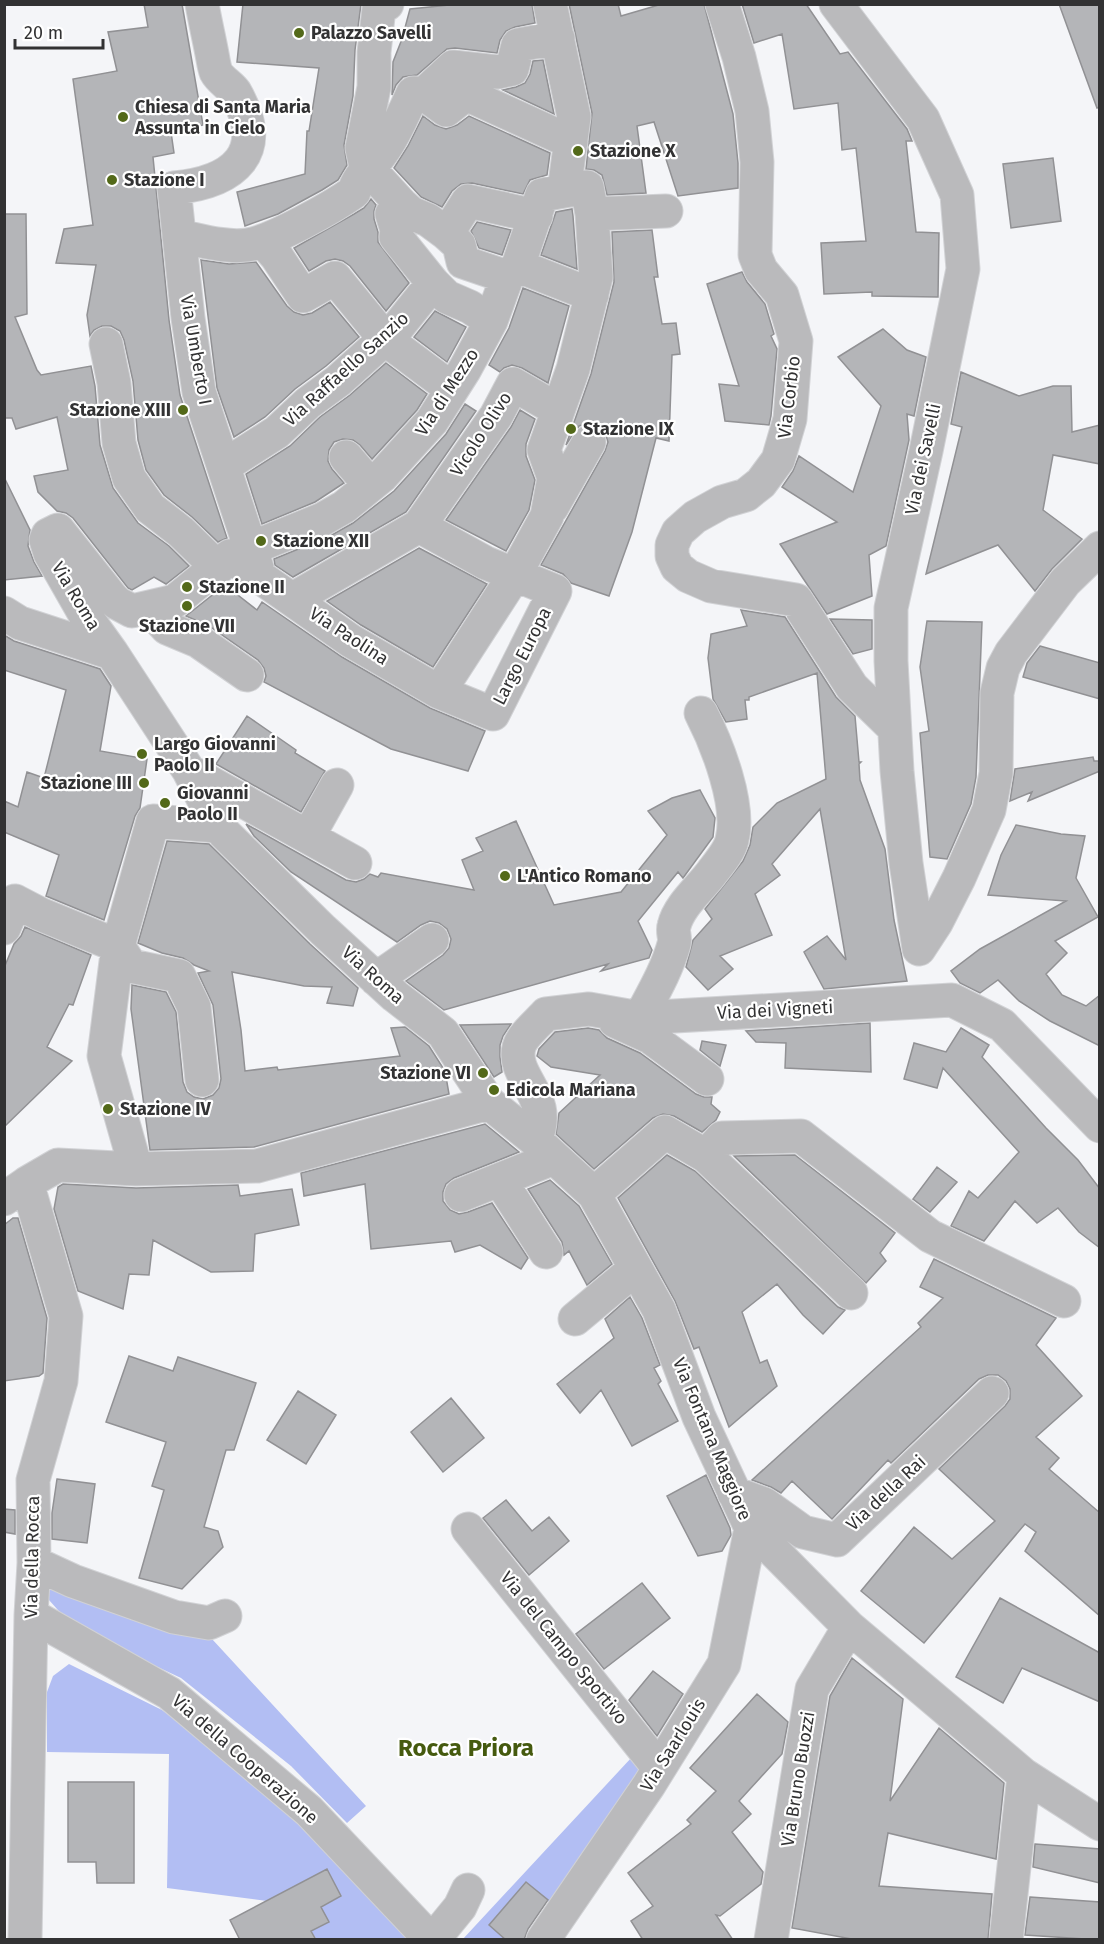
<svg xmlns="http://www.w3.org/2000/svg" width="1104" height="1944" font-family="'Fira Sans',sans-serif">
  <rect width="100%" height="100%" fill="#f4f5f8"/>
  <path fill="#b2bef3" d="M46 1582 120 1611 212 1639 366 1806 347 1823 291 1766 181 1678 128 1653 65 1618 49 1600 45 1591Z
    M69 1664 162 1710 249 1775 413 1939H316L311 1931 321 1907 341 1896 327 1869 267 1901 167 1888 169 1754 47 1752V1692L53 1676Z
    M632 1757 639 1766 640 1776 554 1906 526 1882 506 1939 462 1940Z"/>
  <path fill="#b4b5b8" stroke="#919194" stroke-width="1.5" d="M144 4H182L203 125 171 132 174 153 153 157 169 320 180 395 227 538 218 542 192 517 164 495 146 470 138 440 133 381 124 340 120 331 111 326H102L94 330 90 336 87 315 96 265 56 263 64 229 93 225 73 79 117 71 108 32 148 27Z
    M243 4H361L355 50 353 96 344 145 347 165 338 180 322 190 278 214 245 226 237 192 305 174 307 131H309L319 68 237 62Z
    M459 4H532L535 23 515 27 506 31 500 40 497 53 455 48 447 49 417 75 403 77 396 85 392 95 393 62 402 39 410 9Z
    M569 4H618L621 16 662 4H704L733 114 738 163V188L678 196 654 122 637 126 646 193 607 195 602 175 594 170 586 169 592 113Z
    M742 4H806L840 54 848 52 907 129 912 141H906L916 232 939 233 938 297 872 296V292L824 294 821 243 866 241 856 148 842 150 838 103 794 109 782 34 754 43Z
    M1059 4H1100V107L1097 108Z
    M543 60 554 114 503 90 516 87 525 83 530 74 533 61Z
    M423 116 435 125 446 129 457 125 469 116 550 153 547 175 530 180 523 194 472 183 461 184 452 191 442 207 421 197 394 168 408 146Z
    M1053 158 1061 221 1011 228 1003 164Z
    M371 199 376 205 374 211V219L378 232V242L409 283 386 311 350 266 343 261 335 259 326 261 309 271 294 248 354 214 364 208Z
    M572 209 573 216 577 269 541 255 556 212Z
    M4 214H26L27 314 15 317 37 370 41 375 91 366 95 386 100 445 113 488 138 523 169 546 189 566 166 584 154 577 132 590 128 588 73 518 66 513 57 511 38 492 34 476 68 470 57 417 16 429 12 418H4Z
    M477 222 511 230 502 255 479 248 471 231Z
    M652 230 658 277H654L662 324 676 323 680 354 672 355 669 441 656 438 632 532 609 596 571 583 563 574 541 565 605 451 608 442 605 433 599 426 588 423 579 426 566 445 591 374 614 282 612 232Z
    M201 260 229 264 256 262 287 306 294 312 303 315 312 313 330 302 359 337 326 366 295 389 265 417 234 437 217 388Z
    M742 272 747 282 765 304 774 334 771 336 777 349 771 416 769 425 725 421 719 384 739 386 707 284Z
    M523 288 569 306 548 383 522 368 512 365 504 368 500 372 489 365 509 328Z
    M435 311 466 327 447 362 414 337Z
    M883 329 907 350 926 357 914 416 907 414 909 440 886 546 869 555 872 596 827 614 780 544 837 522 782 487 793 471 799 456 853 492 881 406 838 357Z
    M386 363 427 394 417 410 372 459 360 445 353 440 343 439 334 442 329 450 328 461 332 469 344 483 315 502 262 524 246 474 290 446 320 417 350 395Z
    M961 372 1019 396 1053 386H1071L1072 432 1100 425V464L1053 455 1043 510 1082 539 1052 569 1035 591 998 545 926 574 962 427 951 424Z
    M465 404 476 411 406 512 293 577 275 565 274 559 330 536 353 523 394 491 446 434Z
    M520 410 535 419 526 444V456L535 480 529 510 506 551 446 520 511 427Z
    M4 477 30 530 28 546 34 562 42 576 4 580Z
    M419 548 487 584 433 667 361 625 327 601Z
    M225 585 257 610 262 602 342 657 430 708 485 731 468 771 391 749 264 682 266 676 264 668 258 660 209 626 186 616Z
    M741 610 785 617 836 697 855 716 859 762H861L859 764 860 780 885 849 894 920 907 981 824 989 804 952 827 936 846 960 820 809 772 864 780 875 755 894 772 935 720 956 733 969 708 990 686 967 693 940 712 919 705 909 743 861 750 845 753 827 777 803 826 779 817 673 749 697V700H745L747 719 726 722 713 699 708 658 711 634 747 626Z
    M830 619 872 620V649L853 654Z
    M927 621 982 622 976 777 971 804 947 859 930 857 920 733 929 731 920 667Z
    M4 635 14 641 100 669 111 686 100 751 147 759 140 808 135 816 104 920 46 896 59 855 4 832V801L18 807 27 772 44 778 66 690 4 670Z
    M1040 646 1100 663V699L1023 677 1027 663Z
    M247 716 296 750 295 753 325 771 301 812 216 764Z
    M1093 757 1094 761H1100V771L1028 801 1032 792 1010 801 1015 769Z
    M700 790 715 818 713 837 683 878 678 872 638 921 652 950 649 958 601 971 608 964 444 1010 406 981 443 955 449 948 451 939 447 929 439 923 430 921 421 925 397 942 291 872 254 836 246 824 346 880 356 882 364 879 370 874 378 877 381 873 474 890 462 860 483 851 476 838 516 821 554 905 621 892 667 835 648 811 672 798Z
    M1016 825 1061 834 1085 836 1076 878 1098 917 1055 941 1067 953 1046 974 1062 995 1086 1006 1100 995V1046L1050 1021 1019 1001 998 980 980 993 960 983 951 971 980 949 1066 901 988 895 1001 855Z
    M167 841 209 844 310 944 358 988 353 1006 327 1003 332 987 304 986 232 972 241 1030 245 1071 277 1067 278 1070 400 1056 391 1028 405 1027 429 1046 445 1071 449 1094 254 1147 150 1150 131 1009 132 985 166 992 176 1012 183 1082 187 1092 194 1097 203 1099 213 1095 219 1088 221 1079 213 1005 198 973 209 971 194 965 183 958 162 953 138 943Z
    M25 927 91 955 73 1005 69 1004 47 1047 72 1061 4 1127V968L14 944 21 936Z
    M870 1023 871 1072 785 1068 786 1043 756 1042 746 1031Z
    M511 1024 503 1036 500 1045V1057L502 1072 494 1077 460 1025Z
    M588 1028 599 1030 607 1038 640 1053 696 1094 704 1097H712L711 1104 720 1112 716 1120 702 1132 674 1116 663 1114 653 1118 594 1169 556 1134 559 1113 600 1075 551 1067 537 1056 539 1049 555 1032Z
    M961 1028 989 1045 982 1057 1046 1128 1078 1160 1100 1189V1248L1079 1232 1058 1208 1037 1223 1015 1201 984 1241 951 1226 969 1191 978 1198 1019 1152 943 1068 937 1088 904 1079 914 1043 946 1052Z
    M702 1041 726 1045 720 1066 700 1050Z
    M485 1124 519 1152 454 1178 446 1184 443 1192V1201L450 1210 459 1214 468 1212 492 1203 528 1258 521 1269 480 1245 455 1252 451 1241 371 1249 365 1184 304 1196 301 1173Z
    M667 1155 695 1171 838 1307 845 1310 823 1334 803 1315 777 1284 742 1312 760 1363 767 1360 777 1386 729 1427 699 1347 694 1349 675 1301 618 1198Z
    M795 1155 895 1233 880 1253 886 1261 866 1283 734 1156Z
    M937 1167 957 1182 930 1212 913 1199Z
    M550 1180 579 1206 612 1264 587 1285 569 1251 564 1255 562 1242 528 1189Z
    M63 1184 136 1188 238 1185 240 1196 292 1189 299 1225 255 1234 253 1271 211 1272 153 1240 149 1275 129 1274 123 1309 78 1291 54 1209 58 1187Z
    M13 1218H18L47 1318 43 1373 39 1376 4 1381V1225Z
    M934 1259 1056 1318 1036 1345 1082 1396 1036 1437 1059 1458 1049 1469 1100 1513V1616L1025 1551 1036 1532 1025 1524 924 1643 861 1591 914 1527 952 1559 995 1521 939 1469 1005 1406 1010 1399V1389L1006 1381 998 1375H988L979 1379 891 1463 888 1460 832 1519 792 1481 781 1493 771 1487 752 1480 921 1327 918 1323 943 1298 920 1287Z
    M630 1297 642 1318 660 1365 654 1368 661 1381 658 1384 678 1421 632 1446 601 1390 580 1413 557 1384 614 1338 605 1319Z
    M129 1356 173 1371 178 1357 256 1383 234 1450H226L204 1527 218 1531 223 1547 182 1589 139 1578 164 1490 152 1486 166 1442 106 1422Z
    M298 1391 336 1415 306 1464 267 1440Z
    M451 1398 484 1438 443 1472 411 1432Z
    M706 1475 730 1528 731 1535 722 1551 698 1556 667 1496Z
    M57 1479 95 1484 87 1543 52 1539V1513Z
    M506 1500 532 1531 549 1517 569 1541 529 1575 483 1518Z
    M4 1509 15 1510V1534L4 1532Z
    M642 1583 670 1618 604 1669 576 1634Z
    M1000 1598 1100 1653V1702L1022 1668 1003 1703 956 1677Z
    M852 1658 903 1699 890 1801 939 1728 1004 1783 996 1859 888 1833 879 1886 992 1894 988 1940H857L792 1928 830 1696Z
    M653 1671 683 1694 657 1736 629 1700Z
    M757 1694 788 1722 782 1754 739 1801 751 1814 732 1832 763 1872 761 1884 720 1916 716 1915 733 1940H643L631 1921 653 1906 628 1873 691 1824 687 1820 716 1791 690 1768Z
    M68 1782H134V1883H97L96 1862H68Z
    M1035 1844 1100 1849V1883L1033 1867Z
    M327 1869 341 1896 321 1907 329 1922 311 1931 316 1940H240L230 1920Z
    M526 1882 548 1900 528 1929 524 1940H506L489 1925Z
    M1030 1897 1100 1902V1940L1025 1935Z"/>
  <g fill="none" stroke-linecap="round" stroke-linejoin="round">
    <g stroke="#d1d2d5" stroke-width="35">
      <path id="minor" d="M202 4C205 21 209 38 212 54 213 59 214 67 216 72 220 80 230 85 235 92 270 153 234 182 174 188L188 318 199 392 257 568
        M387 4 379 8 374 52V87L362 148 365 162 369 169 401 204 411 213 428 220 447 234 468 201 536 216
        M550 4 574 117 564 191
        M722 4 739 57 752 111 757 162 755 255 761 270 782 295 796 341 790 419 778 460 761 483 746 495 722 502 695 517 678 532 672 545V556L677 567 688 576 711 586 796 600 852 687 894 728
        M836 4 923 119 957 195 963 269 926 451 891 608V661L897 771 906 863 919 949 936 923 959 878 989 810 996 773 997 693 1003 668 1011 653 1065 582 1100 548
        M424 94 446 110 466 94 571 142
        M401 204 392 214 397 230 396 237 433 283
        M592 214 666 211
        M447 234 459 245 463 262 507 277
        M179 236C200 240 225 248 247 245 271 242 333 207 354 192 358 175 374 165 383 151 396 133 404 112 413 93L424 94 453 67 498 72 512 69 518 45 558 38
        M263 241 277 257 303 296 335 278 385 339 452 389
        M518 266 592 295
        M106 344 114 383 119 443 129 478 150 508 181 532 218 568
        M346 457 370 485
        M224 466 277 432 308 403 338 381 397 328 433 283 447 297 470 307 491 321
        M552 507 589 442
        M252 548 323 519 344 507 382 476 432 421 465 369 491 321 507 277 518 266 542 195 587 187 592 214 596 277 573 369 544 450 554 478 547 516 514 576 439 692 493 714 555 591 486 563 419 526
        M293 599 419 526 496 416 513 384 558 410
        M149 608 167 628 198 641 247 675
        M4 613 20 623 112 653
        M439 692 351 641 230 556 175 601 132 611 117 603 112 598 58 530 48 535 46 540 50 553 87 618 112 653 189 771 217 826 323 930 395 996 443 1033 489 1103 535 1140 594 1194 659 1310 699 1417 751 1528 849 1627 1024 1775 1100 1824
        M189 771 355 863
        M308 837 337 785
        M15 901 40 914 118 946 131 966 179 976 194 1007 202 1080
        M4 928 15 901
        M376 979 432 940
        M640 1018C652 995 667 970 674 944 676 938 672 932 674 926 679 905 701 888 713 871 720 862 730 850 732 840 741 805 717 744 701 713
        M615 1021 650 1037 707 1079
        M535 1140C555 1097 511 1078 519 1047 522 1036 538 1023 546 1014L589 1009 640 1018 952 1000 1002 1025 1100 1126
        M706 1156 851 1293
        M136 1169 104 1056 118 946 153 821 217 826
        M500 1180 546 1252
        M594 1194 665 1132 706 1156 722 1138 801 1136 930 1236 1064 1301
        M461 1195 554 1158
        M4 1199 27 1183 58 1165 136 1169 257 1166 489 1103
        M575 1319 635 1269
        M734 1493 764 1504 803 1532 837 1540 992 1393
        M468 1529 659 1768
        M34 1563 73 1581 174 1617 209 1623 225 1616
        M31 1615 169 1693 309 1811 431 1940
        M25 1940 31 1615 34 1563 33 1480 61 1381 66 1316 27 1183
        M433 1940 460 1907 468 1890
        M543 1940 649 1785 724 1664 751 1528
        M771 1940 812 1689 849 1627
        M1006 1940 1024 1775"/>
    </g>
    <use href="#minor" stroke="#bababc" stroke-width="33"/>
  </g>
  <g fill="#536919" stroke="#fff" stroke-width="2">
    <circle cx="299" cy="33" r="6"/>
    <circle cx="123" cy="117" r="6"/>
    <circle cx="578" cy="151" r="6"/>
    <circle cx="112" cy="180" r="6"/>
    <circle cx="183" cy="410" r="6"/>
    <circle cx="571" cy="429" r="6"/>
    <circle cx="261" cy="541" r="6"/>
    <circle cx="187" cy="587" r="6"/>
    <circle cx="187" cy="606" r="6"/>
    <circle cx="142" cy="754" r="6"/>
    <circle cx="144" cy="783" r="6"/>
    <circle cx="165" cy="803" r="6"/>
    <circle cx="505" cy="876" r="6"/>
    <circle cx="483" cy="1073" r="6"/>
    <circle cx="494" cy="1090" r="6"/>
    <circle cx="108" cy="1109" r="6"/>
  </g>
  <g text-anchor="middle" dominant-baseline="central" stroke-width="4.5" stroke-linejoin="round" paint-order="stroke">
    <g font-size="18" font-weight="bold" fill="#323233" stroke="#fff" text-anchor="start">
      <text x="311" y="33">Palazzo Savelli</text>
      <text x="135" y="107">Chiesa di Santa Maria<tspan x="135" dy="21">Assunta in Cielo</tspan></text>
      <text x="590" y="151">Stazione X</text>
      <text x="124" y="180">Stazione I</text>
      <text x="171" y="410" text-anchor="end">Stazione XIII</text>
      <text x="583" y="429">Stazione IX</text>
      <text x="273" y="541">Stazione XII</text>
      <text x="199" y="587">Stazione II</text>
      <text x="187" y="626" text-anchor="middle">Stazione VII</text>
      <text x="154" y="744">Largo Giovanni<tspan x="154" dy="21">Paolo II</tspan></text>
      <text x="132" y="783" text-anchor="end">Stazione III</text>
      <text x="177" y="793">Giovanni<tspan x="177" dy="21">Paolo II</tspan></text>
      <text x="517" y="876">L'Antico Romano</text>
      <text x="471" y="1073" text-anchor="end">Stazione VI</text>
      <text x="506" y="1090">Edicola Mariana</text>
      <text x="120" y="1109">Stazione IV</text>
    </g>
    <g font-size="18" fill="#323233" stroke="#fff">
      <text transform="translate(196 350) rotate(80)">Via Umberto I</text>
      <text transform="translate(346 369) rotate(-42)">Via Raffaello Sanzio</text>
      <text transform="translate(447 392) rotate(-57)">Via di Mezzo</text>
      <text transform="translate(789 397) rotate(-83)">Via Corbio</text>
      <text transform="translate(481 434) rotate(-57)">Vicolo Olivo</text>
      <text transform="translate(923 459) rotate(-78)">Via dei Savelli</text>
      <text transform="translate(76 596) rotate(59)">Via Roma</text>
      <text transform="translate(349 636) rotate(33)">Via Paolina</text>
      <text transform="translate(522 656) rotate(-63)">Largo Europa</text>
      <text transform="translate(373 975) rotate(42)">Via Roma</text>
      <text transform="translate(775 1010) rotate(-3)">Via dei Vigneti</text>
      <text transform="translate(712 1439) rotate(67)">Via Fontana Maggiore</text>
      <text transform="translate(886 1493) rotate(-43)">Via della Rai</text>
      <text transform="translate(32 1557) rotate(-89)">Via della Rocca</text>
      <text transform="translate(564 1648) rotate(51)">Via del Campo Sportivo</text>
      <text transform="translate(673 1745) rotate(-58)">Via Saarlouis</text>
      <text transform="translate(245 1759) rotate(41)">Via della Cooperazione</text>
      <text transform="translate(798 1779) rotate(-81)">Via Bruno Buozzi</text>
    </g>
    <g font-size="24" font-weight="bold" fill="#455a0f" stroke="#fff">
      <text x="466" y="1748">Rocca Priora</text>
    </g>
  </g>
  <rect width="1104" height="1944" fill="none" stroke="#323233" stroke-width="12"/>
  <path d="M15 39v9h88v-9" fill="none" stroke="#323233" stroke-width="3"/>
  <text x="24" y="39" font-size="18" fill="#323233" stroke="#ffffff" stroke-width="4.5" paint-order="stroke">20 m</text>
</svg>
